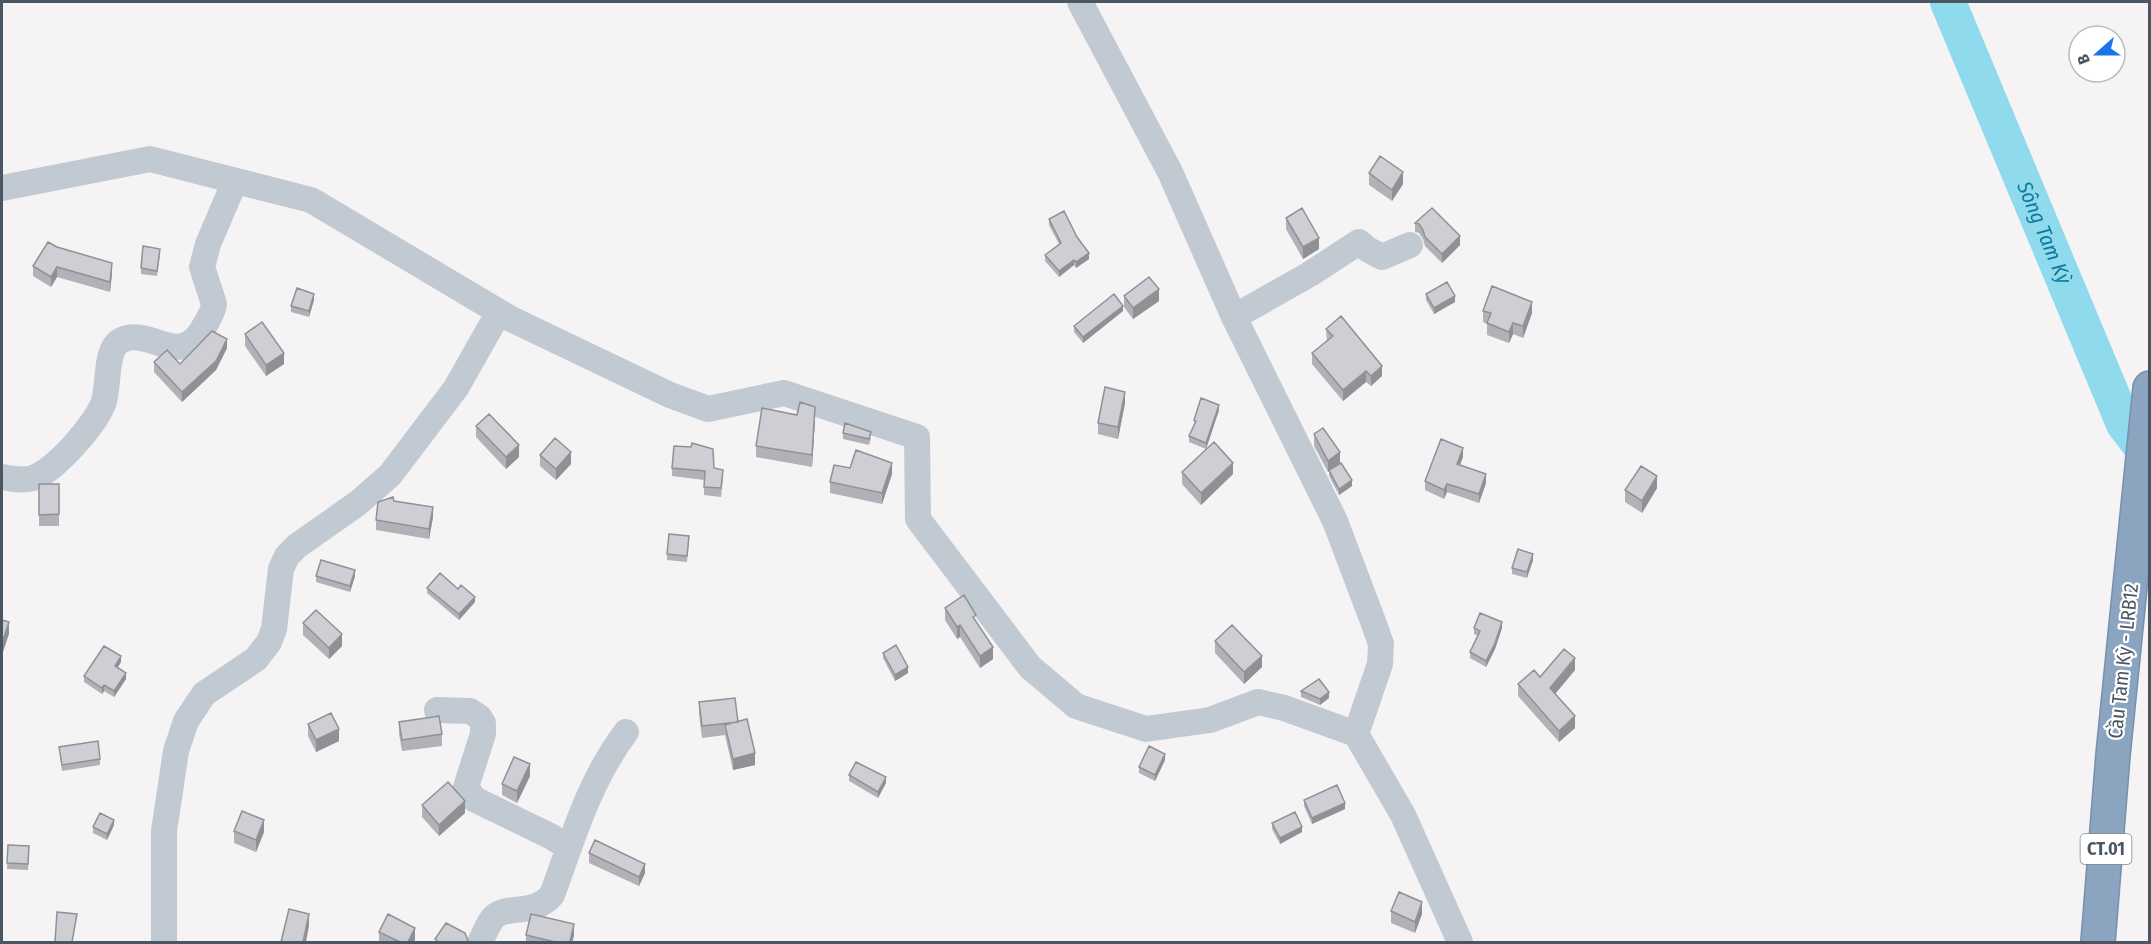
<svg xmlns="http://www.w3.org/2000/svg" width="2151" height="944" font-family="'Fira Sans Condensed',sans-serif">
  <rect width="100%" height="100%" fill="#f5f3f3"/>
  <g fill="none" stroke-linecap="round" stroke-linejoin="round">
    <path stroke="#90daee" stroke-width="36" id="s1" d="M1948 2 2124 424 2150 458"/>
    <g stroke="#7690ad" stroke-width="36">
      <path id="highway" d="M2098 942 2113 755 2150 388"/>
    </g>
    <path stroke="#c1cad2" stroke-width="26" d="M1080 2 1170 172 1234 317 1335 521 1374 624 1381 644 1380 664 1356 734
      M2 188 150 159 311 200 511 319 670 395 708 409 784 393 917 437 918 519 1030 667 1076 706 1146 729 1210 720 1258 702 1284 708 1356 734 1403 815 1460 942
      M1234 317 1310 274 1359 242 1367 249 1382 257 1410 245
      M2 477C12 479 23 481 33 478 54 472 98 422 104 401 109 385 105 350 120 341 150 324 180 373 205 325 209 318 213 312 214 304L202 267 208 244 235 181
      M437 710 470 711 479 717 483 723V734L466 787 474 799 552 837 569 848
      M164 942V831L176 751 186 721 204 694 256 659 269 642 274 629 281 569 287 556 297 546 358 503 390 475 456 388 499 312
      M480 942C484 935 488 923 494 917 508 904 532 917 552 895 573 838 589 781 626 732"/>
    <use href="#highway" stroke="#8ba5c1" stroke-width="33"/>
  </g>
  <path fill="#b0b2b7" d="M1369 173 1403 184 1392 201 1369 185Z
    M1286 218 1319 249 1303 259 1286 229Z
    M1049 219 1077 237 1089 259 1076 268 1074 265 1059 277 1045 261V255L1059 244 1049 225Z
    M1415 223 1460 245 1442 263 1425 246 1423 239 1419 233 1415 232Z
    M57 247 112 273 110 292 57 277 51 287 33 276V266Z
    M160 255 157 276 141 274V268Z
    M1426 294 1455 302 1434 314 1426 300Z
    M1124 296 1159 301 1133 319 1124 307Z
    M314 300 309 317 291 312V306Z
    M1123 311 1083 343 1074 332V326Z
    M1483 311 1532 313 1523 338 1513 334 1509 343 1487 335V324L1483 322Z
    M1326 329 1382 376 1371 386 1366 382 1343 401 1312 364V353L1327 340Z
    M245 334 284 364 266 376 245 346Z
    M227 348 216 370 182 402 154 372V362L180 364Z
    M1125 403 1118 439 1098 434V423Z
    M1219 410 1206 449 1189 442V436L1194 426V420Z
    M815 419 812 467 756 457V446Z
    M476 426 519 457 506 469 476 437Z
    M843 433 871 438 869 445 843 439Z
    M1314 434 1340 463 1352 486 1339 495 1329 476V471L1328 472 1314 446Z
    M540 455 571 464 556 480 540 466Z
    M1463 457 1460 465 1486 483 1479 503 1447 492 1444 499 1425 490V481Z
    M672 468H714L723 479 721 497 704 495V480L672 476Z
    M850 468 892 474 882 504 830 493V482Z
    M1182 472 1233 474 1201 505 1182 484Z
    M39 484H59V526H39Z
    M1657 488 1642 513 1625 502V490Z
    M394 501 433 517 429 539 376 530V520Z
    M689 542 687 562 667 560V554Z
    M1533 560 1527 578 1512 574V568Z
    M316 576H355L350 592 316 582Z
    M427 588 475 602 459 620 427 593Z
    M945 608 976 621 993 659 980 668 960 637 957 639 945 620Z
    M303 623 342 646 329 659 303 635Z
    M1474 628H1502L1495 649 1486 667 1470 658V652L1478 636 1474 634Z
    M1215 641 1262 667 1244 684 1215 653Z
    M883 653 908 673 895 681 883 658Z
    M121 662 118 667 126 679 114 697 104 691 102 694 84 682V676Z
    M1575 670 1555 694 1575 728 1559 742 1518 696V684L1540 677Z
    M1301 691 1329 698 1320 705 1301 697Z
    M699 702 738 722 755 765 733 770 725 735 702 738 699 714Z
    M399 722 442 734V746L402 751 399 734Z
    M308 724 339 741 316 752 308 736Z
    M59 747 100 759V765L62 771Z
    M1165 760 1155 781 1139 773V767Z
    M849 775 886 783 878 798 849 781Z
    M530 776 517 803 502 795V784Z
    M1304 800 1345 809 1312 824 1304 806Z
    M422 805 465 813 439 836 422 817Z
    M1272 823 1302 832 1280 844 1272 829Z
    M114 825 107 840 93 833V827Z
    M234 831 264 832 256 852 234 843Z
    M8 845 29 846 28 870 7 869Z
    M589 853 645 873 639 886 589 863Z
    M1391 911 1422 914 1415 933 1391 923Z
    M379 932 415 940 414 942H379Z
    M526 935 574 936 572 942H526Z"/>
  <path fill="#909195" d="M1403 172V184L1392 201V190Z
    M1460 236V245L1442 263V254Z
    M1319 238V249L1303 259V247Z
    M1089 253V259L1076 268V262Z
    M1074 260V265L1059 277V271Z
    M112 263V273L110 292V282Z
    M57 267V277L51 287V277Z
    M1159 289V301L1133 319V308Z
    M314 294V300L309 317V311Z
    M1455 296V302L1434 314V308Z
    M1532 302V313L1523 338V326Z
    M1123 306V311L1083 343V337Z
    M1513 323V334L1509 343V332Z
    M227 339V348L216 370 182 402V392Z
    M284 353V364L266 376V365Z
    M1382 366V376L1371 386V376Z
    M1366 371V382L1343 401V390Z
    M1125 392V403L1118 439V427Z
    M1219 405V410L1206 449V443Z
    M815 407V419L812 467V455Z
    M519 445V457L506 469V457Z
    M1463 448V457L1457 473V464Z
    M571 452V464L556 480V469Z
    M1340 452V464L1328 472V461Z
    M892 463V474L882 504V493Z
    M1233 463V474L1201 505V493Z
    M1486 474V483L1479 503V494Z
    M1657 476V488L1642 513V501Z
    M1352 480V486L1339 495V489Z
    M1447 484V492L1444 499V490Z
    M433 507V517L429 539V529Z
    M1533 554V560L1527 578V572Z
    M355 570V576L350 592V586Z
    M475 597V602L459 620V614Z
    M9 622V634L2 655V643Z
    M1502 622V628L1495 649 1486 667V661Z
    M960 625V637L957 639V627Z
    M342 634V646L329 659V648Z
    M993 647V659L980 668V656Z
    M121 656V662L115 672V666Z
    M1262 656V667L1244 684V672Z
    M1575 658V670L1550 700V688Z
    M908 667V673L895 681V675Z
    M126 673V679L114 697V691Z
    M104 685V691L102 694V688Z
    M1329 692V698L1320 705V699Z
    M1575 716V728L1559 742V731Z
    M339 729V741L316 752V740Z
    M755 753V765L733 770V759Z
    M1165 754V760L1155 781V775Z
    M530 764V776L517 803V791Z
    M886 777V783L878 798V792Z
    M465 801V813L439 836V825Z
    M1345 803V809L1312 824V818Z
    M114 820V825L107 840V834Z
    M264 820V832L256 852V840Z
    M1302 827V832L1280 844V838Z
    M645 864V873L639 886V877Z
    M1422 902V914L1415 933V922Z
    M309 914V926L306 942H303Z
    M574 924V936L572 942H570Z
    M415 928V940L414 942H408Z"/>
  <path fill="#cdcfd5" stroke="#909195" stroke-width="1.5" d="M1380 156 1403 172 1392 190 1369 173Z
    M1302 208 1319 238 1303 247 1286 218Z
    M1432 208 1460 236 1442 254 1425 237 1423 230 1419 224 1415 223Z
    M1064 211 1077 237 1089 253 1076 262 1074 260 1059 271 1045 255 1061 243 1049 219Z
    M48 242 57 247 112 263 110 282 57 267 51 277 33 266Z
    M143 246 160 249 157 271 141 268Z
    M1149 277 1159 289 1133 308 1124 296Z
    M1447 282 1455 296 1434 308 1426 294Z
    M1492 286 1532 302 1523 326 1513 323 1509 332 1487 323 1491 313 1483 311Z
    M297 288 314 294 309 311 291 306Z
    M1114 294 1123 306 1083 337 1074 326Z
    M1341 316 1382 366 1371 376 1366 371 1343 390 1312 353 1333 336 1326 329Z
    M262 322 284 353 266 365 245 334Z
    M212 331 227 339 216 361 182 392 154 362 167 350 180 364Z
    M1105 387 1125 392 1118 427 1098 423Z
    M1201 398 1219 405 1206 443 1189 436 1196 421 1194 420Z
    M800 402 815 407 812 455 756 446 762 408 797 415Z
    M489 414 519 445 506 457 476 426Z
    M845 423 871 432 869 439 843 433Z
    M1323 428 1340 452 1328 461 1314 434Z
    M555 438 571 452 556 469 540 455Z
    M1441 439 1463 448 1457 464 1486 474 1479 494 1447 484 1444 490 1425 481Z
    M1214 442 1233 463 1201 493 1182 472Z
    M692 443 713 449 714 468 723 470 721 488 704 487 705 471 672 468 674 446 691 447Z
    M856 450 892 463 882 493 830 482 834 465 850 468Z
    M1341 463 1352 480 1339 489 1329 470Z
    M1641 466 1657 476 1642 501 1625 490Z
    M39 484H59V514L39 515Z
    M393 497 394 501 433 507 429 529 376 520 378 502Z
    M669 534 689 536 687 556 667 554Z
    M1518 549 1533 554 1527 572 1512 568Z
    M321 560 355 570 350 586 316 576Z
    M440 573 458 589 461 585 475 597 459 614 427 588Z
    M964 595 976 615 973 617 993 647 980 656 960 625 957 627 945 608Z
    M316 610 342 634 329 648 303 623Z
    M1480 613 1502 622 1495 643 1486 661 1470 652 1480 631 1474 628Z
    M2 620 9 622 2 643Z
    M1232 625 1262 656 1244 672 1215 641Z
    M896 645 908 667 895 675 883 653Z
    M104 646 121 656 115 666 126 673 114 691 104 685 102 688 84 676Z
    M1564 649 1575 658 1550 688 1575 716 1559 731 1518 684 1534 670 1540 677Z
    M1319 679 1329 692 1320 699 1301 691Z
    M735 698 738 722 702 726 699 702Z
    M331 713 339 729 316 740 308 724Z
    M439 716 442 734 402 740 399 722Z
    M747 719 755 753 733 759 725 725Z
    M98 741 100 759 62 765 59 747Z
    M1149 746 1165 754 1155 775 1139 767Z
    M514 757 530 764 517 791 502 784Z
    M856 762 886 777 878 792 849 775Z
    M448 782 465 801 439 825 422 805Z
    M1337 785 1345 803 1312 818 1304 800Z
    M242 811 264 820 256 840 234 831Z
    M1295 812 1302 827 1280 838 1272 823Z
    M100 813 114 820 107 834 93 827Z
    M595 840 645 864 639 877 589 853Z
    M8 845 29 846 28 864 7 863Z
    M1399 892 1422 902 1415 922 1391 911Z
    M289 909 309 914 303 942H281Z
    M57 912 77 914 72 942H55Z
    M388 914 415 928 408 942H400L379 932Z
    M531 914 574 924 570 942H555L526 935Z
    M446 923 465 933 468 941 469 942H439L435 939Z"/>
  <g text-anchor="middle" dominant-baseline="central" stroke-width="4.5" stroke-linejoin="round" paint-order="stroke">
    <rect fill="#fff" stroke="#808990" stroke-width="1.5" x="2080.5" y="834" width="51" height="30" rx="4.5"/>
    <g font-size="18" font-weight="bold" fill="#4a5661">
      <text x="2106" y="849">CT.01</text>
    </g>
    <g font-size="20" fill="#4a5661" stroke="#fff">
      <text transform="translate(2123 661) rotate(-84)">Cầu Tam Kỳ - LRB12</text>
    </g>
    <g font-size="21" font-style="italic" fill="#0c7c9b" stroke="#fff">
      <text stroke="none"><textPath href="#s1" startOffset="250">Sông Tam Kỳ</textPath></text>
    </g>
  </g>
  <rect width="2151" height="944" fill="none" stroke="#4a5661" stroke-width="6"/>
  <g transform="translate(2097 54) rotate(249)"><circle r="28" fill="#ffffff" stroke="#b7bbc0" stroke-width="1.5"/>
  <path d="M0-4.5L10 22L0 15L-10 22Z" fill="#1a73e8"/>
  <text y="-9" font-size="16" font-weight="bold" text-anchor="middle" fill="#4a5661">B</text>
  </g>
</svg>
